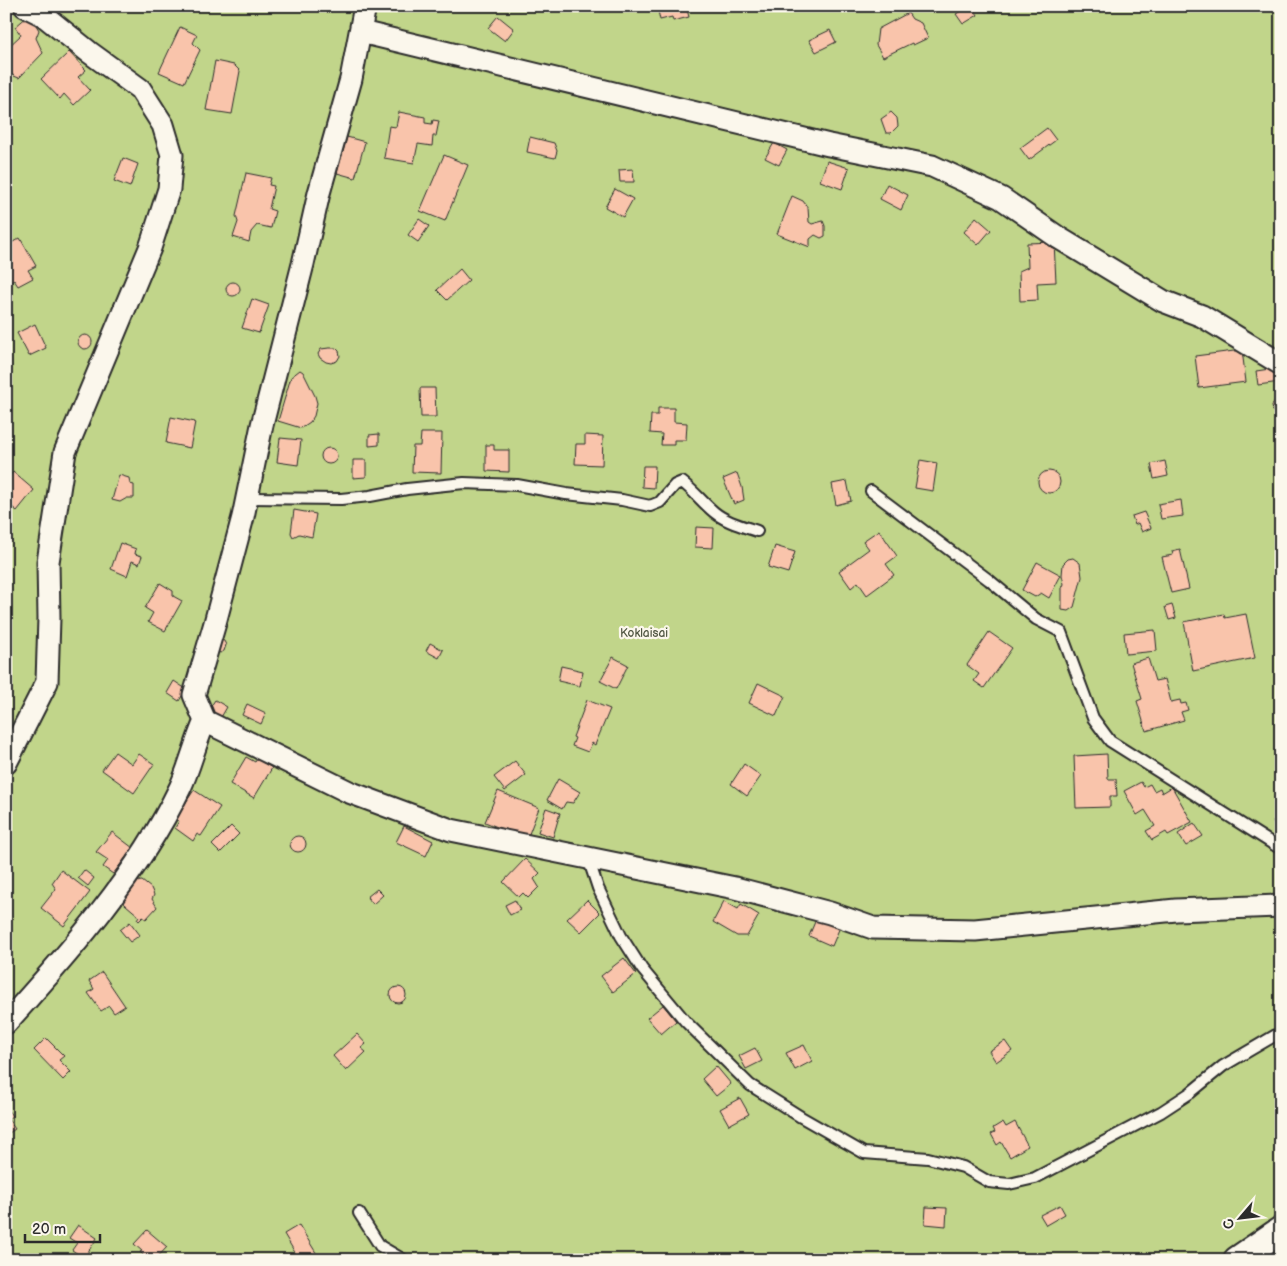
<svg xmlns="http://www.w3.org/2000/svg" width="1287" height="1266" font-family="'Balsamiq Sans',sans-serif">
  <rect width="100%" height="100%" fill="#fbf7ec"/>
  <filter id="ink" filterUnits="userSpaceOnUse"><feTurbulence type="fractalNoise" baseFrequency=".02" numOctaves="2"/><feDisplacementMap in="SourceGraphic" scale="10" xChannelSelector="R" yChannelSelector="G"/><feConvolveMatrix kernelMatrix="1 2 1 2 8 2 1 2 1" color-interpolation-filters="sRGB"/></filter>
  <g filter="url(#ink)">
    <path fill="#c1d58a" stroke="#76805a" d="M6 6H1281V1260H6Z"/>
    <path fill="#f9c4ab" stroke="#2b2b2b" d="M657 6H686L689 17 673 21 672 17 660 20Z
      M969 6H972L978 15 963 24 956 14Z
      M908 13 912 19 921 23 928 38 913 45 912 43 883 57 876 45 878 29Z
      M28 16 34 22 39 30 36 38 43 53 19 78 14 76 6 68V49L21 35 15 27Z
      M498 16 514 29 505 41 488 28Z
      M180 27 197 35 193 43 200 50 184 83 159 72Z
      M830 30 836 42 816 52 809 40Z
      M69 52 86 70 78 77 90 90 74 105 64 94 60 99 41 79Z
      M215 61 234 65 240 71 232 114 206 110Z
      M399 112 425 117V123L432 124 433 120 439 121 436 136H433L432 146 418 144 414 163 384 158 389 126 396 127Z
      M891 112 897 118 898 126 891 133H886L881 119Z
      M1047 128 1056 140 1029 160 1020 148Z
      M347 137 365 142 355 178 337 173Z
      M530 137 554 143 557 151 555 158 527 152Z
      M774 143 787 150 779 165 765 158Z
      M444 155 468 165 445 221 420 211Z
      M123 158 138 164 130 187 114 181Z
      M827 161 849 168 842 189 820 181Z
      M633 169 634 182H620L619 170Z
      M246 173 271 178 269 185 274 186 269 209 275 211 271 228 257 225 251 232 249 242 233 237 238 222 236 216Z
      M887 184 908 195 901 210 880 199Z
      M615 189 633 199 623 217 605 207Z
      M792 196 803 201 808 208 809 222 812 224 823 221 825 226V236L821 238 815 235 810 239V247L777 234Z
      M976 217 991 230 978 245 964 232Z
      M419 219 429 226 418 242 408 235Z
      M20 238 36 266 28 270 33 278 18 286 14 280 6 284V246Z
      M1054 242 1056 282 1037 283 1038 300 1020 301 1019 271 1028 267 1027 243Z
      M460 269 469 280 447 300 437 290Z
      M226 289a7 7 0 1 1 14 0a7 7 0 1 1-14 0Z
      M252 299 269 305 259 333 242 328Z
      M35 324 46 348 29 356 17 333Z
      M78 342a7 7 0 1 1 14 0a7 7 0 1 1-14 0Z
      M329 348H336L339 351 340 356 337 361 331 363 326 362 320 358 318 354 321 349Z
      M1242 350 1246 382 1199 388 1195 356Z
      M1277 368 1280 382 1258 385 1256 371Z
      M300 370 303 372 315 396 317 403 314 416 310 422 301 428 278 421 291 377Z
      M420 388H435L436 417H421Z
      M1281 397V417L1273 412 1272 406 1275 400Z
      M658 408H674V422L687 423 686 440H674V445H661L662 434 650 433 651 415H658Z
      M171 417 195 422 190 448 166 443Z
      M421 433H442L441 473 412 472 413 446H420Z
      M379 434V445L369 446V435Z
      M585 435 603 436 602 465 575 464 576 444H585Z
      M280 438 301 440 298 465 277 462Z
      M486 445H494V450H509V472L486 471Z
      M321 456a8 8 0 1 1 16 0a8 8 0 1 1-16 0Z
      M353 460H366V477L353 478Z
      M920 460 937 463 933 491 915 488Z
      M1165 461 1168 476 1154 479 1151 464Z
      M643 466H655L654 488 642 487Z
      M1038 482a11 11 0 1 1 22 0a11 11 0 1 1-22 0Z
      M13 472 34 490 17 511 6 502V488L9 486 6 481Z
      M737 473 742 487 744 500 734 504 723 479Z
      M119 475 129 478 130 484 134 485V498H127L120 502 112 500Z
      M847 481 851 501 836 505 832 484Z
      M1181 500 1183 516 1161 519 1158 504Z
      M294 510 316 514 312 537 299 534 293 537 291 533Z
      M1144 512 1151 528 1142 532 1138 523 1135 525 1132 516Z
      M696 527 714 528 713 548 695 547Z
      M879 530 897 556 886 564 894 575 867 595 858 582 851 588 839 571 869 549 863 541Z
      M120 543 136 549 135 554 142 556 139 564 132 561 127 576 111 569Z
      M775 546 795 552 788 573 768 567Z
      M1180 549 1189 589 1171 593 1162 557 1173 555 1172 551Z
      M1073 558 1080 563 1082 577 1074 607 1068 611 1062 610V588L1064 584 1062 575 1063 564 1068 559Z
      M1037 562 1061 575 1049 598 1041 593 1035 597 1022 590Z
      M160 583 173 591V596L182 601 165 631 148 622 153 613 145 608Z
      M1172 605 1176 618 1169 620 1165 607Z
      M1224 614 1225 618 1246 614 1255 658 1193 671 1184 622Z
      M1155 630 1157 651 1126 654 1124 633Z
      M989 632 1012 648 984 688 974 681 979 674 967 665Z
      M220 639 224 641 226 645 224 651 220 653 215 650Z
      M430 643 443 650 439 658 426 651Z
      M613 657 628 665 616 689 600 681Z
      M1148 658 1155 681 1165 679 1171 702 1180 700 1181 704 1186 703 1188 710 1181 712 1184 720 1146 731 1137 701 1142 699 1131 663Z
      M561 666 583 671 580 686 558 681Z
      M174 681 186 689 179 701 167 693Z
      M758 683 785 696 776 716 749 703Z
      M215 700 227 707 220 719 212 714 209 709Z
      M587 700 610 709 595 745 592 743 588 752 572 746 575 738 573 737Z
      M247 704 266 713 261 724 242 715Z
      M115 752 132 764 139 754 154 764 134 793 102 770Z
      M1107 754 1108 779H1116L1117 796H1110V807L1076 808 1074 756Z
      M246 757 255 762 257 759 272 768 254 798 230 784Z
      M515 761 526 775 505 791 494 777Z
      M744 764 761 776 747 796 731 784Z
      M558 779 580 792 573 803 566 802 562 809 547 800Z
      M1141 782 1144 787 1150 784 1154 791 1160 788 1162 793 1172 787 1192 822 1168 835 1166 832 1152 840 1146 831 1155 826 1145 810 1137 815 1124 791Z
      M194 790 220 807 201 836 197 834 193 841 175 828 179 821 175 819Z
      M498 791 539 808 527 839 485 822Z
      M546 808 560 813 553 837 538 832Z
      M1281 817V835L1273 821Z
      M1194 823 1203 836 1186 846 1178 834Z
      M231 826 239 834 220 853 212 845Z
      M404 826 433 841 426 856 396 842Z
      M112 832 133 848 113 874 103 867 108 860 96 852Z
      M290 844a8 8 0 1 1 16 0a8 8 0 1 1-16 0Z
      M525 859 540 873 534 879 539 887 528 898 523 893 519 897 503 882Z
      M61 870 90 892 64 926 41 908 56 889 52 883Z
      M84 870 94 878 88 886 78 878Z
      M142 881 151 888 154 895 152 899 157 907 146 919 143 917 139 921 137 919 139 916 119 899 133 882Z
      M377 889 383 895 373 904 367 897Z
      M515 900 520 910 510 915 505 905Z
      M587 900 600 913 581 932 567 919Z
      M724 901 738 909 741 904 759 915 747 936H737L713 922Z
      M817 917 840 927 832 946 809 936Z
      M130 922 140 935 130 942 120 930Z
      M624 958 636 974 613 992 601 976Z
      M102 972 125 1006 114 1013 109 1006 101 1011 88 993 94 989 89 981Z
      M390 995a8 8 0 1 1 16 0a8 8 0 1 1-16 0Z
      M663 1005 676 1021 661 1034 647 1018Z
      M357 1034 366 1044 361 1048 366 1052 346 1071 333 1056Z
      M46 1038 64 1056 59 1060 71 1072 63 1080 34 1050Z
      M1005 1041 1012 1051 996 1062 989 1051Z
      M804 1045 812 1061 795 1070 786 1053Z
      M755 1048 762 1061 746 1069 739 1056Z
      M716 1066 731 1084 716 1096 702 1079Z
      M6 1091 9 1100 8 1110 12 1116 8 1119 15 1129 6 1135Z
      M740 1098 749 1114 729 1125 720 1109Z
      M1003 1122 1006 1127 1015 1122 1028 1146 1010 1157 1001 1142 997 1145 991 1134 995 1132 993 1128Z
      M1060 1205 1065 1214 1046 1225 1040 1215Z
      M926 1207 947 1208 946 1226 925 1224Z
      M78 1225 97 1238 84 1258 72 1250 77 1243 69 1238Z
      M299 1225 318 1256 312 1260 292 1259 297 1256 284 1234Z
      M147 1230 167 1247 155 1260H146L147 1259 140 1252 142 1251 134 1244Z"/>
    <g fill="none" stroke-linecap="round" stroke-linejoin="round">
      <g stroke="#2b2b2b" stroke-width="14">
        <path id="service" d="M871 491 989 580 1036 619 1061 632 1093 718 1110 741 1281 849
          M247 498 341 499 370 496 407 489 464 483 517 485 566 494 622 500 650 506 660 502 675 485 682 482C694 491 702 502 714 512 726 522 742 526 757 531
          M588 858 598 888 621 936 642 969 686 1022 750 1085 801 1117 864 1153 928 1158 963 1167 989 1182 1009 1184 1035 1178 1161 1112 1190 1093 1223 1066 1281 1032
          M359 1213 380 1246 404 1260"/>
      </g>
      <g stroke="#2b2b2b" stroke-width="25">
        <path id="minor" d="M361 32 829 145 932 166 1001 198 1059 238 1163 301 1202 316 1281 364
          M205 721 349 792 451 830 735 888 830 913 873 928 975 930 1176 910 1281 906
          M6 763 47 682 49 618 48 562 65 452 150 248 169 189 172 155 163 125 140 89 89 52 43 15 25 6
          M6 1023C70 952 138 875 180 788 190 767 195 743 205 721L194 695 215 623 243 517 262 425 303 264 319 193 351 79 365 6"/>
      </g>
      <g stroke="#2b2b2b" stroke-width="30">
        <path id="tertiary" d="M1237 1260 1281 1230"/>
      </g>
      <use href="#service" stroke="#fbf7ec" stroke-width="10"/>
      <use href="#minor" stroke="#fbf7ec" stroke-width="21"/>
      <use href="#tertiary" stroke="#fbf7ec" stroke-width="26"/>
    </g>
  </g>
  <g text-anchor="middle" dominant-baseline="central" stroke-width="4.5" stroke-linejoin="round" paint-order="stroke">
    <g font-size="12" fill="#505643" stroke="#fbf7ec">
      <text x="644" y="633">Koklaisai</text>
    </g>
  </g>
  <rect width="1287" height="1266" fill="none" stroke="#fbf7ec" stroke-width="25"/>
  <rect x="12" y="12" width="1262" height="1241" fill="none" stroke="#2b2b2b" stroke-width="2" filter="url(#ink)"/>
  <g transform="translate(1240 1218) rotate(242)" stroke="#fbf7ec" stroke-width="4" paint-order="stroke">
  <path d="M0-4L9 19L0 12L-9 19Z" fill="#2b2b2b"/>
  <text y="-8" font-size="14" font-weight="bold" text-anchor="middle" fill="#2b2b2b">С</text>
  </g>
  <path d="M25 1234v8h75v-8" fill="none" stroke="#2b2b2b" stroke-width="2.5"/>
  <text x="32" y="1234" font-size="15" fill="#2b2b2b" stroke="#fbf7ec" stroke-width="4" paint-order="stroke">20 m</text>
</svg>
